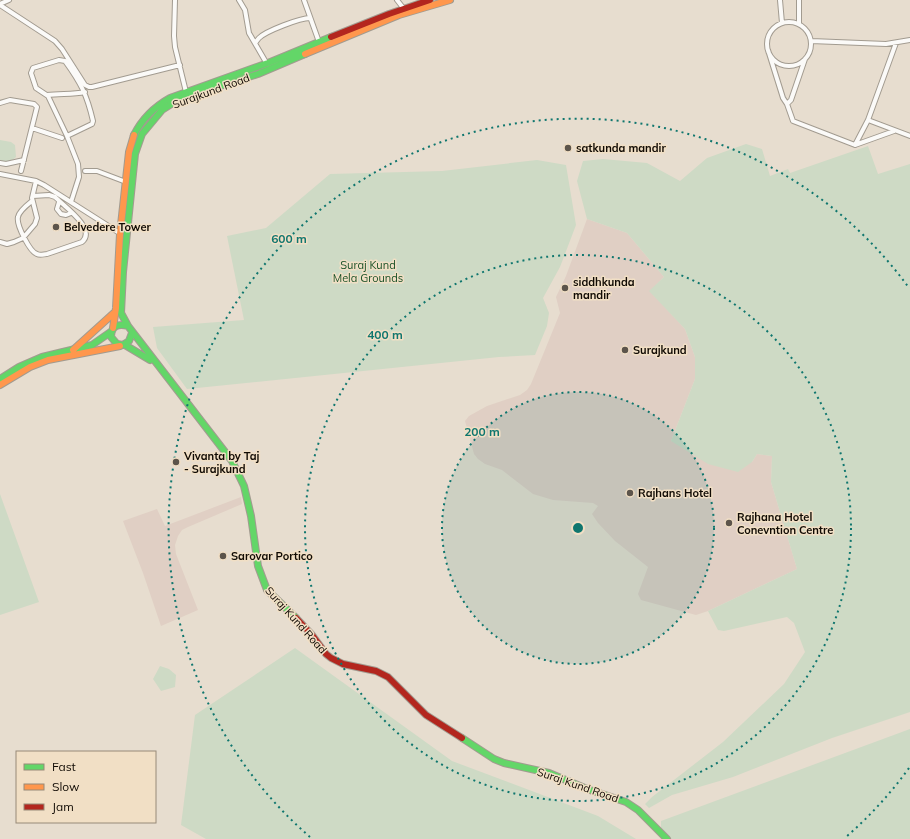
<svg xmlns="http://www.w3.org/2000/svg" width="910" height="839" font-family="Mulish,sans-serif">
  <rect width="100%" height="100%" fill="#e7ddcf"/>
  <path fill="#e0cfc4" d="M587 219 627 233 664 277 650 291 685 329 695 357V379L671 441 752 462 757 454 772 456 771 482 797 569 708 611 696 615 641 600 638 594 648 567 615 541 598 523 592 514 598 506 593 503 553 500 533 494 502 470 485 464 478 459 474 454 467 428 465 421 469 416 487 406 520 395 527 390 531 384 560 313 556 297 566 276Z
    M241 497 242 504 188 527 182 530 178 536 175 545 176 554 198 610 161 626 143 573 123 521 157 509 165 526Z"/>
  <path fill="#cedac5" d="M0 140 11 142 15 145 16 157 9 163 0 162Z
    M746 144 762 149 770 176 788 169 790 173 868 146 878 174 910 164V712L832 738 733 777 672 795 649 808 645 804 652 797 723 742 784 684 805 652 794 623 787 617 724 631 718 630 708 611 797 569 771 482 772 456 757 454 752 462 738 472 708 464 671 441 695 379V357L685 329 649 291 664 277 627 233 587 219 577 181 583 161 603 159 647 163 680 181 707 158Z
    M537 160 566 165 576 225 560 267 543 298 549 313 547 326 535 355 499 357 187 389 157 348 153 327 244 320 227 236 266 228 330 174 442 171Z
    M0 494 39 602 0 615Z
    M295 648 452 761 598 816 636 839H206L181 825 195 715Z
    M160 666 169 669 176 675 175 687 161 691 153 679Z
    M910 729V839H671L661 828V821Z"/>
  <g fill="none" stroke-linecap="round" stroke-linejoin="round">
    <g stroke="#a29b90" stroke-width="6">
      <path id="street" d="M175 0 174 36 175 47 186 92
        M239 0 245 10 249 33 267 64
        M304 0 319 42
        M397 0 404 9
        M780 0 782 23
        M799 0V24
        M0 4 9 0
        M0 5 55 41 62 49 85 85 89 87H92L180 65
        M767 44a22 22 0 1 1 44 0a22 22 0 1 1-44 0Z
        M811 41 886 44 910 40
        M255 43C256 42 258 39 259 38 266 31 300 18 310 18
        M768 50 783 98 787 104 793 121 855 145 868 120 896 43
        M47 95C60 93 72 95 85 92
        M0 103 10 100 34 104 37 107 21 171
        M787 104 791 100 805 59
        M868 120 910 136
        M32 128 62 138
        M67 136 92 124 93 121C87 95 81 83 65 61L59 60 33 68 31 73 36 88 48 96 67 136 78 164 79 177 71 202
        M855 145 894 131
        M0 163 6 164 24 160
        M85 171H97L126 182
        M0 174 36 181 44 185 121 234
        M32 201C27 205 19 211 18 217 16 225 30 252 37 254 40 256 44 254 47 254L82 242C97 229 64 206 55 197L49 195 33 196
        M59 202 57 209 61 214 66 215 71 213
        M0 242 7 244 14 242 23 238 35 224 37 218 32 198 36 181"/>
    </g>
    <g stroke="#a29b90" stroke-width="8">
      <path id="fast" d="M134 135C142 119 154 107 170 98L268 63 331 37
        M128 326 121 313 123 272 135 154 142 134 162 110 173 103 186 97 258 74 305 54
        M132 333 129 341 123 345 117 344 111 337C111 326 118 323 128 326L232 461 244 486 251 516 258 566 267 590 296 618
        M125 345 150 360
        M0 379 19 367 42 357 92 345 112 331
        M462 738 494 759 504 763 549 773 587 789 626 802 638 810 667 839"/>
    </g>
    <g stroke="#a29b90" stroke-width="8">
      <path id="slow" d="M305 54 399 15 450 0
        M113 328 116 308 120 234 129 152 134 135
        M73 350 115 312
        M0 385 30 367 48 360 120 346"/>
    </g>
    <g stroke="#a29b90" stroke-width="8">
      <path id="jam" d="M331 37 389 14 430 0
        M296 618 312 635 326 654 331 658 343 664 376 671 388 677 426 715 462 738"/>
    </g>
    <use href="#street" stroke="#fbfaf8" stroke-width="4"/>
    <use href="#fast" stroke="#63d668" stroke-width="6"/>
    <use href="#slow" stroke="#ff974d" stroke-width="6"/>
    <use href="#jam" stroke="#b3261e" stroke-width="6"/>
  </g>
  <circle cx="578" cy="528" r="136" fill="#0f766e" fill-opacity=".12"/>
  <g fill="none" stroke="#0f766e" stroke-width="2" stroke-dasharray="2 4">
    <circle cx="578" cy="528" r="136"/>
    <circle cx="578" cy="528" r="273"/>
    <path d="M909 768A409 409 0 0 1 846 837M310 837A409 409 0 1 1 909 288"/>
  </g>
  <g fill="#5c544b" stroke="#f1dfc5" stroke-width="1.5">
    <circle cx="568" cy="148" r="4"/>
    <circle cx="56" cy="227" r="4"/>
    <circle cx="565" cy="288" r="4"/>
    <circle cx="625" cy="350" r="4"/>
    <circle cx="176" cy="462" r="4"/>
    <circle cx="630" cy="493" r="4"/>
    <circle cx="729" cy="523" r="4"/>
    <circle cx="223" cy="556" r="4"/>
  </g>
  <g text-anchor="middle" dominant-baseline="central" stroke-width="3" stroke-linejoin="round" paint-order="stroke">
    <g font-size="11" fill="#110b04" stroke="#f1dfc5">
      <text transform="translate(211 91) rotate(-20)">Surajkund Road</text>
      <text transform="translate(296 620) rotate(48)">Suraj Kund Road</text>
      <text transform="translate(578 785) rotate(19)">Suraj Kund Road</text>
    </g>
    <g font-size="11" font-weight="bold" fill="#110b04" stroke="#f1dfc5" text-anchor="start">
      <text x="576" y="148">satkunda mandir</text>
      <text x="64" y="227">Belvedere Tower</text>
      <text x="573" y="282">siddhkunda<tspan x="573" dy="13">mandir</tspan></text>
      <text x="633" y="350">Surajkund</text>
      <text x="184" y="456">Vivanta by Taj<tspan x="184" dy="13">- Surajkund</tspan></text>
      <text x="638" y="493">Rajhans Hotel</text>
      <text x="737" y="517">Rajhana Hotel<tspan x="737" dy="13">Conevntion Centre</tspan></text>
      <text x="231" y="556">Sarovar Portico</text>
    </g>
    <g font-size="11" fill="#185026" stroke="#f1dfc5">
      <text x="368" y="265">Suraj Kund<tspan x="368" dy="13">Mela Grounds</tspan></text>
    </g>
  </g>
  <circle cx="578" cy="528" r="6" fill="#0f766e" stroke="#f1dfc5" stroke-width="2"/>
  <g font-size="12" text-anchor="middle" font-weight="bold" fill="#0f766e" stroke="#f1dfc5" stroke-width="3" stroke-linejoin="round" paint-order="stroke">
    <text x="289" y="243">600 m</text>
    <text x="385" y="339">400 m</text>
    <text x="482" y="436">200 m</text>
  </g>
  <rect x="16" y="751" width="140" height="72" fill="#f1dfc5" stroke="#978a78"/>
  <rect x="24" y="764" width="20" height="6" fill="#63d668" stroke="#978a78"/>
  <text x="52" y="771" font-size="12" fill="#110b04">Fast</text>
  <rect x="24" y="784" width="20" height="6" fill="#ff974d" stroke="#978a78"/>
  <text x="52" y="791" font-size="12" fill="#110b04">Slow</text>
  <rect x="24" y="804" width="20" height="6" fill="#b3261e" stroke="#978a78"/>
  <text x="52" y="811" font-size="12" fill="#110b04">Jam</text>
</svg>
